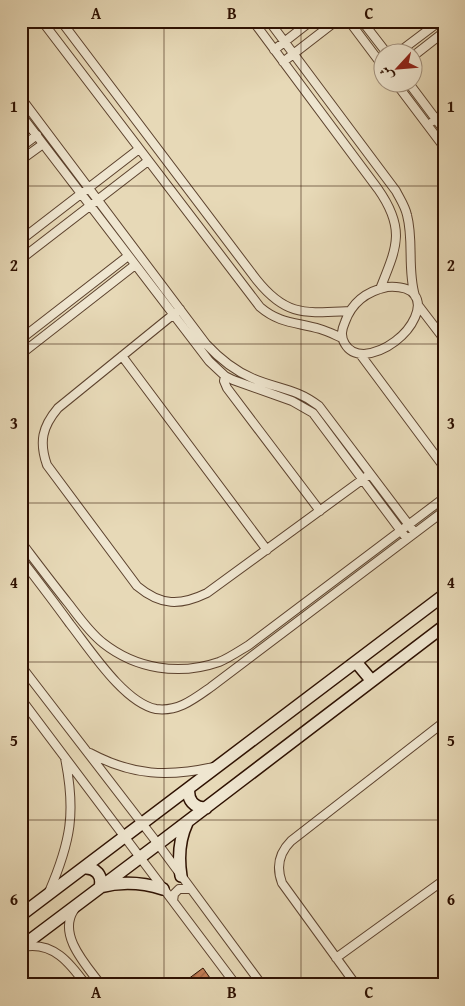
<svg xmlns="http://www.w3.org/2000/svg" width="465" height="1006" font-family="'Gentium Book Plus',Amiri,serif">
  <defs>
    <pattern id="building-hatch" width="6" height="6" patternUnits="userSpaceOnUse" patternTransform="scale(1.25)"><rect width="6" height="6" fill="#c47f57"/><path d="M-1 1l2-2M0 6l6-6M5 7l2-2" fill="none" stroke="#a06746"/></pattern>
  </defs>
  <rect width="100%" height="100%" fill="#e7d9b7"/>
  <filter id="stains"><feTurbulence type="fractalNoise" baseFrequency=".004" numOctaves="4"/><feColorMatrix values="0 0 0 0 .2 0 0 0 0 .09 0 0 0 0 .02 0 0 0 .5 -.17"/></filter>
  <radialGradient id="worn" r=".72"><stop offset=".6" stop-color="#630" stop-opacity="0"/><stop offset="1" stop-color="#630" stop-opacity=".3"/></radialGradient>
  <path fill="url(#building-hatch)" stroke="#2d1001" d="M203 968 215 985H180Z"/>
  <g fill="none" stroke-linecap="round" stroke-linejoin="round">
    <g stroke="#5c422e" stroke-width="10">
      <path id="street" d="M42 21 260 307C280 324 296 322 320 329 327 331 335 335 342 338
        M61 21 256 279C286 317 305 313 350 311
        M253 21 378 189C406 229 397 247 380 289
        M269 21 396 191C400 199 405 206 407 215 414 241 407 269 415 296
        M349 21 382 65
        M362 21 386 52
        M274 50 311 21
        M399 52 440 21
        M412 57 444 32
        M283 62 336 21
        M395 82 444 147
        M408 82 444 130
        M21 98 206 344C219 358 233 370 252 378 277 389 296 388 319 406L415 533
        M21 115 209 361 225 376 233 380 292 401 313 413 407 539
        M433 121 444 113
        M21 147 37 135
        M21 160 43 144
        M21 240 139 149
        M21 259 148 161
        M387 287C446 283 410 350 364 354 356 354 349 351 345 344 340 336 342 329 345 322 352 302 368 291 387 287Z
        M418 305 444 339
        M180 309 58 408C42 427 39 442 47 465L137 586C161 606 180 606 207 593L370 474
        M21 339 128 256
        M21 354 135 265
        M360 354 444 467
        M122 356 267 550
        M225 376 224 381 227 388 320 511
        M21 542C37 563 52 583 68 603 79 617 89 632 103 643 136 669 179 676 219 662 229 658 239 651 249 645L444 498
        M21 559C38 581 54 602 70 624 89 648 124 703 156 709 178 712 194 699 211 687L444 511
        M21 666 158 844 262 985
        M21 699 236 985
        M90 753C133 776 168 777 214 767
        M49 892C71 841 76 812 65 758
        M173 901 174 894 179 889H190
        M74 910C57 935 87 966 101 985
        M23 947C53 941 70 963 86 985
        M336 958 444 880
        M356 985 282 883C276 867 279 853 291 841L444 722"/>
    </g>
    <g stroke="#2d1001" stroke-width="14">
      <path id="secondary" d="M356 662 371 680
        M189 788C187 800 194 808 206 808
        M84 868C96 867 103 876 100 887 122 881 141 882 163 889
        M181 876C178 857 179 840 187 823
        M21 915 444 595
        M21 947 158 844 444 626"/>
    </g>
    <use href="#street" stroke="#efe6d0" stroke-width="8"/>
    <use href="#secondary" stroke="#efe6d0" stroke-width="11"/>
  </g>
  <path fill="none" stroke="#2d1001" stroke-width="1" stroke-opacity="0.55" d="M164 21V985M301 21V985M21 186H444M21 344H444M21 503H444M21 662H444M21 820H444"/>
  <rect width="465" height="1006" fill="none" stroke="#e7d9b7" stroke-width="55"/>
  <g transform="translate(398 68) rotate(244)"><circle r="24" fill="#efe6d0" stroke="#a1907d"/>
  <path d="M0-4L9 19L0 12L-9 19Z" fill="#8f2418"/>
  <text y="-8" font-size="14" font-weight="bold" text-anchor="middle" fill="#2d1001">ش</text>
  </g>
  <rect x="28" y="28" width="410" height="950" fill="none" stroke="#2d1001" stroke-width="2"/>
  <g font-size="16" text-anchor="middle" font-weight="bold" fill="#2d1001">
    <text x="96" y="19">A</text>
    <text x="232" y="19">B</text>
    <text x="369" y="19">C</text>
    <text x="14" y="112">1</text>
    <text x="451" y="112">1</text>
    <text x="14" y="271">2</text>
    <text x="451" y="271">2</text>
    <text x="14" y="429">3</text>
    <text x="451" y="429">3</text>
    <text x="14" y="588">4</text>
    <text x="451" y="588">4</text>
    <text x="14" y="746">5</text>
    <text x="451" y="746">5</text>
    <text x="14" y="905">6</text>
    <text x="451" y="905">6</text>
    <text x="96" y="998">A</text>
    <text x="232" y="998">B</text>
    <text x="369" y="998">C</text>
  </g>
  <rect width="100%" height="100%" filter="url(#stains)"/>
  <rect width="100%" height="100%" fill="url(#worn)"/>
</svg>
